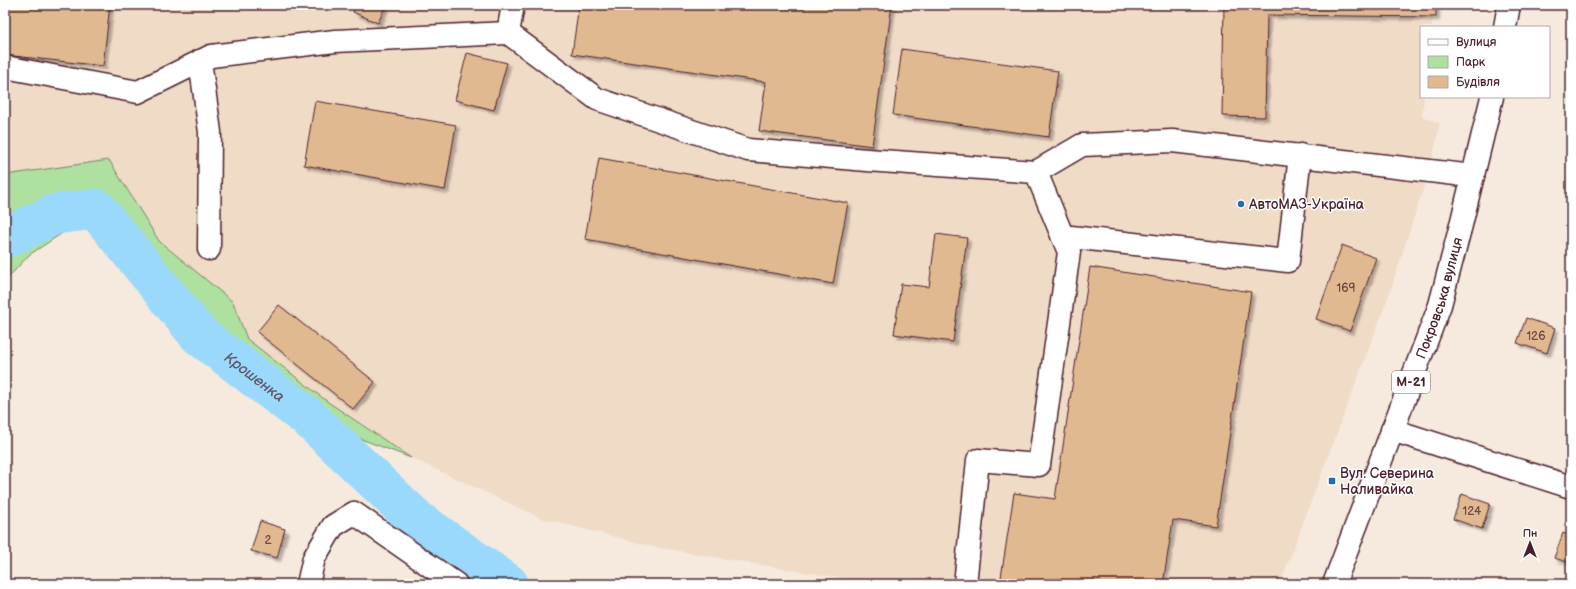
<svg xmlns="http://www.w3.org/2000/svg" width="1576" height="589" font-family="'Balsamiq Sans',sans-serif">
  <defs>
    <filter id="shadow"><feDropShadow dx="3.5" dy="3.5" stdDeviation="1" flood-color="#0004"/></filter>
  </defs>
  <rect width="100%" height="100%" fill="#f6eade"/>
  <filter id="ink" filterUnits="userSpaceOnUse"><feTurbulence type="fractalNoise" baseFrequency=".025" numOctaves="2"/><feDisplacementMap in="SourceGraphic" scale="8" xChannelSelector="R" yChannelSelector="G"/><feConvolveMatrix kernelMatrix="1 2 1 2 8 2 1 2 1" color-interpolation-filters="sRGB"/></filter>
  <g filter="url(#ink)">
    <path fill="#f0dbc7" d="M5 5H1435L1432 27H1421V97H1424L1422 116 1440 124 1430 168 1389 295 1280 584H875L654 547 541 518 411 458 328 402 247 339 233 302 159 241 109 160 5 175Z"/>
    <path fill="#aee0a0" stroke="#7c8066" d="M109 160 159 241 233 302 247 339 328 402 411 458 311 420 199 335 97 210 29 255 5 281V175Z"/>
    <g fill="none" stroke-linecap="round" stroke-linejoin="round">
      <path stroke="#9ad9fb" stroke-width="41" id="s1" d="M5 238 55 214 96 209 199 335 311 420 418 521 508 584"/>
    </g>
    <path fill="#e1b991" stroke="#4a1f2b" filter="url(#shadow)" d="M5 5H110L103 66 5 55Z
      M356 5H386L378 23 353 12Z
      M579 5H892L872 146 759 131 766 82 572 54Z
      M1224 5H1436V17L1267 15 1265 117 1222 116Z
      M902 49 1058 71 1049 137 893 115Z
      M467 53 507 63 494 110 455 100Z
      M315 101 456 125 445 190 304 165Z
      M599 158 848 203 833 284 585 239Z
      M936 234 967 238 953 342 894 334 901 284 929 287Z
      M1342 245 1376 258 1350 331 1316 319Z
      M1090 267 1251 292 1216 526 1173 520 1163 584H1000L1014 493 1055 499Z
      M279 305 375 382 353 409 257 332Z
      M1526 318 1555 328 1547 353 1517 343Z
      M1462 494 1490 504 1482 529 1453 519Z
      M260 521 285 529 277 558 251 551Z
      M1563 533 1571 536V563L1554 558Z"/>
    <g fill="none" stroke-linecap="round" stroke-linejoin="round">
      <g stroke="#4a1f2b" stroke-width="25">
        <path id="minor" d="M508 33 513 5
          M200 61 210 132 209 249
          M5 67 138 92 211 56 335 41 508 33 597 99 748 150 867 160 1036 172 1082 145 1172 141 1473 176
          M1062 236 1288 261 1300 155
          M1392 430 1571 487
          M308 584 314 558 333 526 354 513 456 584
          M965 584 978 460 1039 465 1069 252 1036 172"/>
      </g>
      <g stroke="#4a1f2b" stroke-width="25">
        <g id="highway">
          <path d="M1505 27 1509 5"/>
          <path id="s2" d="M1334 584 1440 305 1461 225 1492 97"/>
        </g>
      </g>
      <use href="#minor" stroke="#fff" stroke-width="22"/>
      <use href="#highway" stroke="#fff" stroke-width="22"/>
    </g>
  </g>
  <g fill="#1f6fb2" stroke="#fff" stroke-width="1.5">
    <circle cx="1241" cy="204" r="4"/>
    <rect x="1328" y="477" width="8" height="8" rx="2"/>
  </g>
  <g text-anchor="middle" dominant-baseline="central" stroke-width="3" stroke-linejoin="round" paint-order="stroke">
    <g font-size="12" fill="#704644">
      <text x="1346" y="288">169</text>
      <text x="1536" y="336">126</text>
      <text x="1472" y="511">124</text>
      <text x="268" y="540">2</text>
    </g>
    <rect fill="#fff" stroke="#80626b" stroke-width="1" x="1392" y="371" width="38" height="22" rx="3"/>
    <g font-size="13" font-weight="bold" fill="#4a1f2b">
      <text x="1411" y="382">М-21</text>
    </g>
    <g font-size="14" fill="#4a1f2b" stroke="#fff" text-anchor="start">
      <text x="1249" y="204">АвтоМАЗ-Україна</text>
      <text x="1340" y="473">Вул. Северина<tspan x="1340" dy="16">Наливайка</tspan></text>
    </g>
    <g font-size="14" fill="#4a1f2b" stroke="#fff">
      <text stroke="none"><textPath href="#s2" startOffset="305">Покровська вулиця</textPath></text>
    </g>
    <g font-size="15" font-style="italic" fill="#625769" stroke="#fff">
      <text stroke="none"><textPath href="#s1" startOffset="329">Крошенка</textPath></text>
    </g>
  </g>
  <rect width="1576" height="589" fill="none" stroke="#fff" stroke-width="20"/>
  <rect x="10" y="10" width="1556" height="569" fill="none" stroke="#4a1f2b" stroke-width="1.5" filter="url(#ink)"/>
  <rect x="1420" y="26" width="130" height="72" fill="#ffffff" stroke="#b7a5aa"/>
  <rect x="1428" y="39" width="20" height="6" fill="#ffffff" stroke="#b7a5aa"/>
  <text x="1456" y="46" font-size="12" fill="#4a1f2b">Вулиця</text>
  <rect x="1428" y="56" width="20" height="12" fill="#aee0a0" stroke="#b7a5aa"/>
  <text x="1456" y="66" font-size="12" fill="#4a1f2b">Парк</text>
  <rect x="1428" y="76" width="20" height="12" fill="#e1b991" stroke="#b7a5aa"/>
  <text x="1456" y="86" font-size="12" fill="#4a1f2b">Будівля</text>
  <g transform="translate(1530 543)" stroke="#ffffff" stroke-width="3" paint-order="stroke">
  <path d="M0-3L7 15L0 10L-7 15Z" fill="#4a1f2b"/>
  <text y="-6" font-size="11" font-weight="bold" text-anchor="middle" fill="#4a1f2b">Пн</text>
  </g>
</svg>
